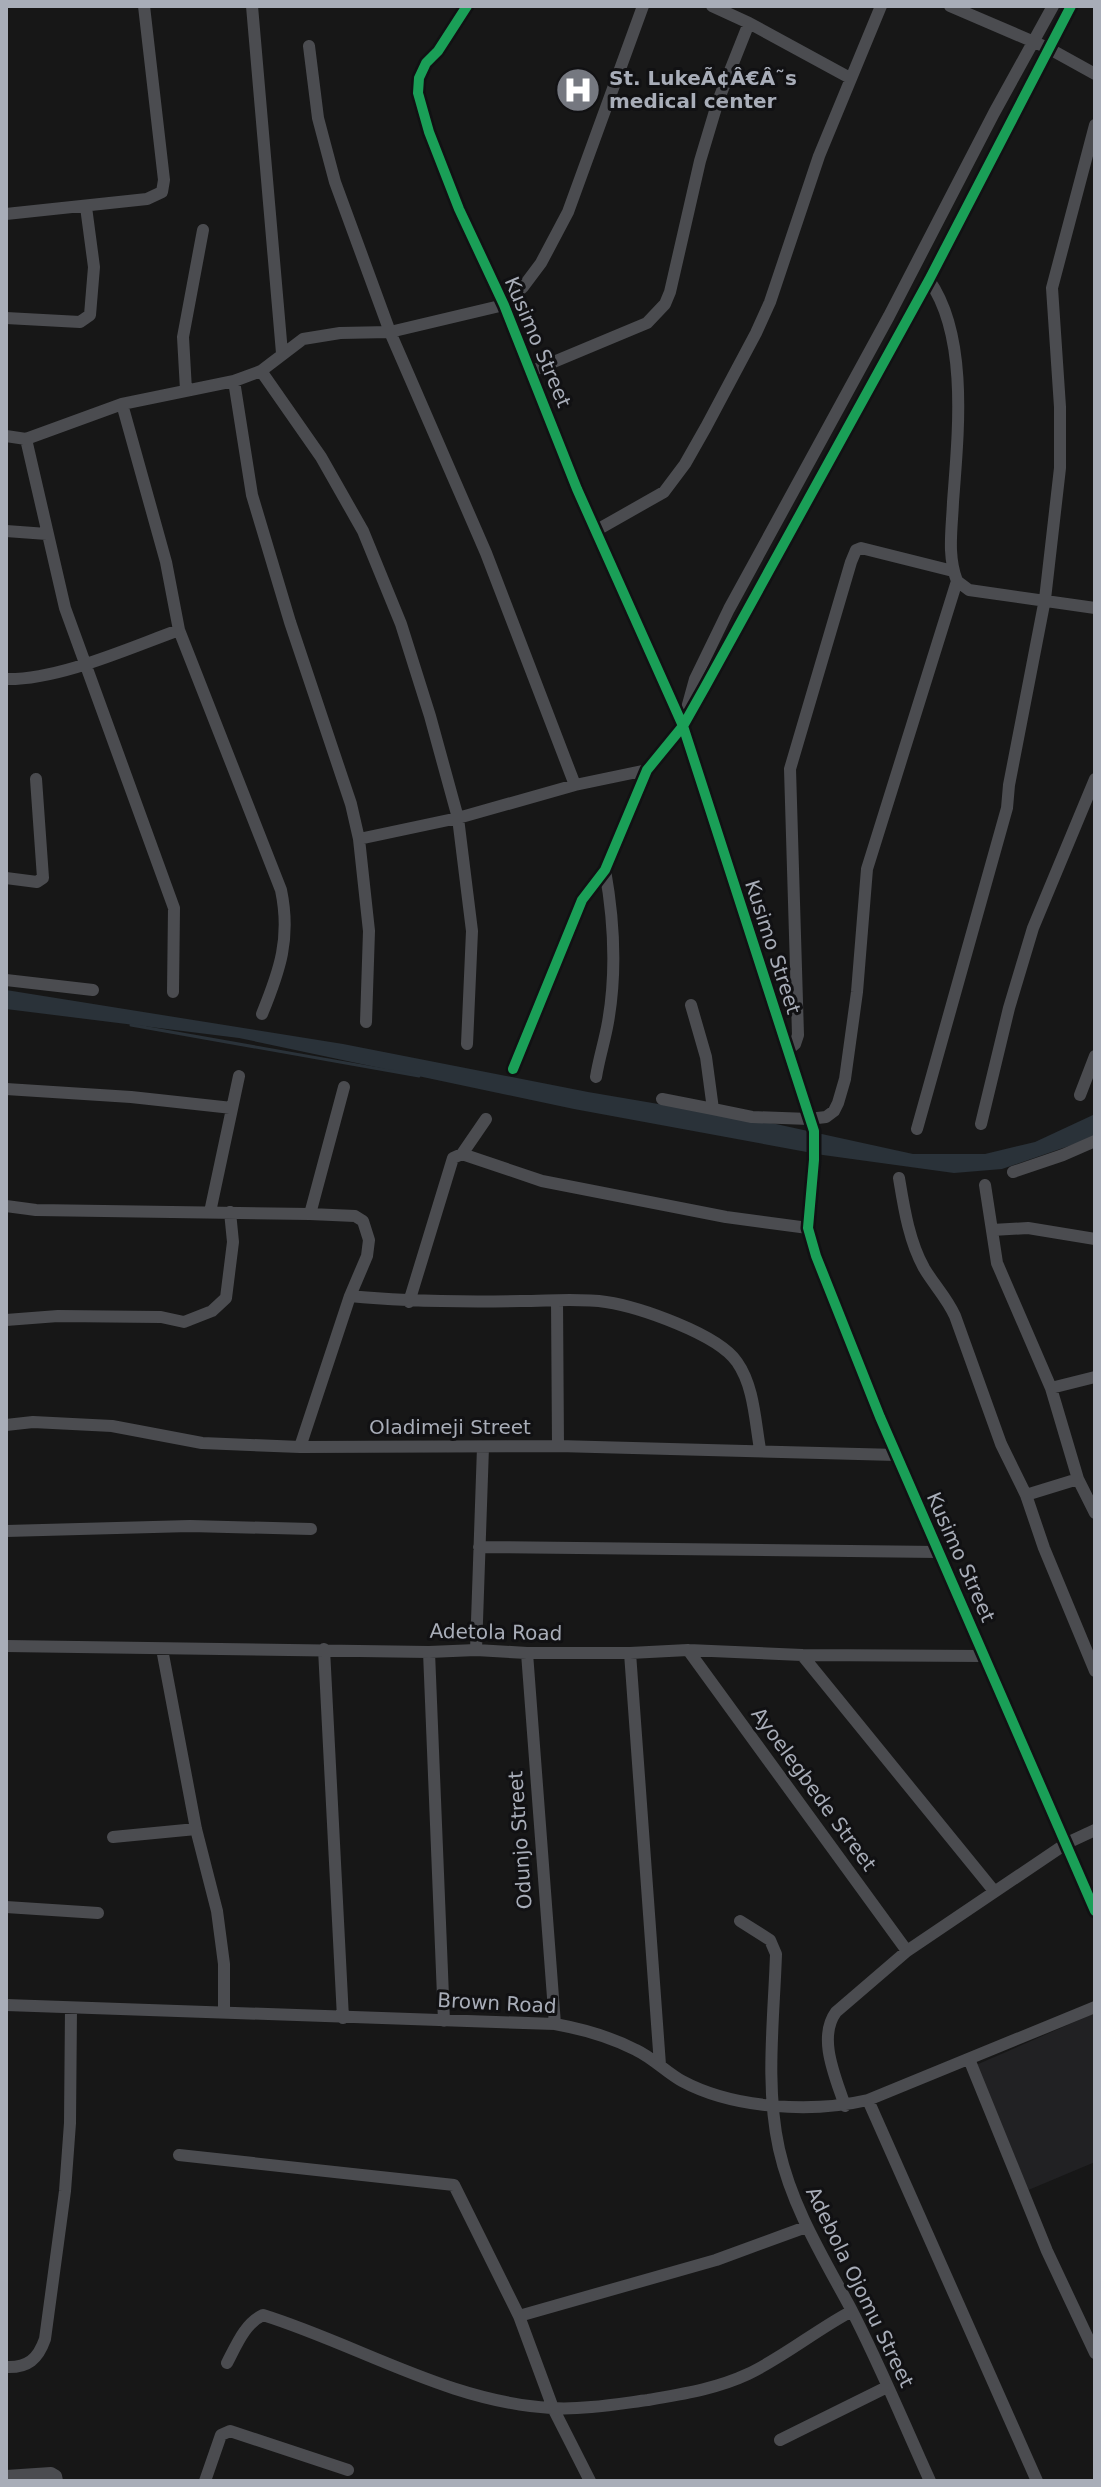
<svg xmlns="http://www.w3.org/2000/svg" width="1101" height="2487" font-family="'DejaVu Sans',sans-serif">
  <rect width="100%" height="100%" fill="#171717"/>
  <path fill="#212123" d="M1095 2013V2162L1026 2191 976 2065Z"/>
  <path fill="#2a3239" d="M6 990 343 1044 588 1092 776 1124 913 1154H985L1035 1142 1093 1115H1095V1137L1002 1169 954 1173 823 1155 574 1109 239 1038 6 1009Z"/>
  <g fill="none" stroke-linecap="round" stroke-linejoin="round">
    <path stroke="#2a3239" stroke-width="3" d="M131 1025 419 1076"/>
    <path stroke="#4b4c50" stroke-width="12" d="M252 6 282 353
      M467 6 438 51 426 63 419 78 418 93 429 132 459 209 504 305 577 489 683 726 814 1131V1160L808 1228 816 1256 880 1417 1095 1911
      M712 6 749 23 850 78
      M950 6 1048 48 1095 74
      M309 46 318 118 335 182 390 332 486 553 575 785
      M6 214 147 199 162 192 164 180 144 6
      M6 318 80 322 90 315 94 267 86 207
      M261 371 321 457 363 531 401 624 430 716 458 818 472 931 467 1044
      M532 371 647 323 665 304 670 292 700 161 718 101 749 23
      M234 381 252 495 290 622 351 804 359 839 369 931 366 1022
      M186 390 183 337 203 230
      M122 404 166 562 179 630 281 890C291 938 280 970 262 1014
      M6 436 26 439 122 404 234 381 261 371 303 339 340 333 390 332 504 305 523 287 541 263 568 212 643 6
      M26 439 65 608 174 908 173 992
      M597 530 664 492 685 464 706 427 756 333 770 302 819 156 881 6
      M6 531 47 534
      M957 581 969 590 1095 608
      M6 679C59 680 129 648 179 630
      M687 708 695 679 729 609 889 316 994 113 1053 6
      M359 839 458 818 575 785 647 770
      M6 878 37 882 43 878 36 779
      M6 980 93 990
      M691 1005 706 1057 713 1109 752 1117 809 1119 826 1117 834 1111 838 1103 845 1079 857 992 867 869 957 581C947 555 952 529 953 502 958 434 969 337 929 280
      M788 1050 795 1044 798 1035 790 769 851 562 856 550 861 548 953 571
      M513 1069 582 900 605 870 647 770 683 726 705 687 929 280 1071 6
      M596 1077C599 1058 605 1040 608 1022 617 971 614 920 605 870
      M6 1089 131 1097 232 1108
      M1080 1095 1095 1056
      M662 1099 713 1109
      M981 1124 1009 1008 1033 928 1095 779
      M917 1129 1007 808 1009 785 1045 599 1060 468V407L1052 288 1095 125
      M462 1154 542 1181 726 1217 808 1228
      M1013 1172 1063 1155 1095 1141
      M899 1178C904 1208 909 1241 924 1268 934 1285 947 1298 955 1316L1001 1444 1026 1495 1044 1548 1095 1671
      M985 1185 997 1263 1051 1388 1078 1479 1095 1513
      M6 1206 36 1210 310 1214 355 1216 363 1221 369 1240 367 1256 350 1296 300 1447
      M210 1212 239 1076
      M310 1214 344 1087
      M992 1230 1028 1228 1095 1239
      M350 1296C407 1302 463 1302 521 1301 548 1301 579 1298 606 1302 639 1307 718 1334 737 1362 754 1386 755 1421 760 1449
      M557 1301 558 1446
      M409 1302 453 1158 462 1154 486 1119
      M6 1320 58 1316 161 1317 184 1322 212 1311 226 1298 233 1242 230 1212
      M1051 1388 1095 1377
      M6 1425 33 1422 112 1426 202 1443 300 1447 558 1446 897 1455
      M1026 1495 1078 1479
      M6 1531 190 1526 311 1529
      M479 1547 938 1552
      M6 1646 429 1652 476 1650 527 1653H630L688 1650 802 1655 985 1656
      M162 1649 196 1829 217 1911 224 1964V2013
      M324 1649 343 2018
      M476 1650 483 1447
      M688 1650 907 1951
      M429 1652 444 2021
      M527 1653 555 2024
      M630 1653 660 2065
      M802 1655 994 1891
      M113 1837 196 1829
      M6 1907 98 1913
      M740 1921 770 1940 776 1954C774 2017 765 2086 779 2149 792 2207 823 2257 851 2309 880 2365 904 2424 930 2481
      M6 2005 555 2024C582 2029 611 2037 636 2050 653 2058 666 2072 682 2081 734 2109 812 2113 868 2100L1095 2007
      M969 2059 1047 2251 1095 2353
      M868 2100 1037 2481
      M845 2106C836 2078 817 2038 836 2012L907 1951 1067 1843 1095 1830
      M179 2155 454 2185 519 2316 553 2408 590 2481
      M519 2316 716 2260 806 2227
      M227 2363C236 2346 245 2323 263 2315 359 2345 449 2402 551 2408 582 2410 617 2404 648 2400 682 2394 716 2389 748 2374 784 2357 816 2330 852 2311
      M6 2367C28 2368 38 2359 45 2339L65 2191 70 2123 71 2008
      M780 2440 887 2387
      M6 2476 51 2473 56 2476 57 2481
      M205 2481 221 2435 230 2431 348 2470"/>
    <g stroke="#111113" stroke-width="15">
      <path id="cycleway" d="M467 6 438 51 426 63 419 78 418 93 429 132 459 209 504 305 577 489 683 726 814 1131V1160L808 1228 816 1256 880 1417 1095 1911
        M513 1069 582 900 605 870 647 770 683 726 705 687 929 280 1071 6"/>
    </g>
    <use href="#cycleway" stroke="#1a9f57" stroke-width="10"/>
  </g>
  <defs>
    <g id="hospital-disc" transform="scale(2.3)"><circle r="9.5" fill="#757880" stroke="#111113"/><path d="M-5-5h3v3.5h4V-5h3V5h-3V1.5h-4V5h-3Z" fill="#fff"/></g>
  </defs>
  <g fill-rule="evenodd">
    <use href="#hospital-disc" x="578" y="90"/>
  </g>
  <g text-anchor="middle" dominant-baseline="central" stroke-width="6" stroke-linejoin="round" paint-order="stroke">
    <g font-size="20" font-weight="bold" fill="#a8adb8" stroke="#111113" text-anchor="start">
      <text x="609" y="78">St. LukeÃ¢Â€Â˜s<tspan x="609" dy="23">medical center</tspan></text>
    </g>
    <g font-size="20" fill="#a8adb8" stroke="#111113">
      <text transform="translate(538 342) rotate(67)">Kusimo Street</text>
      <text transform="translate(773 947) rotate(72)">Kusimo Street</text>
      <text x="450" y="1427">Oladimeji Street</text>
      <text transform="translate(961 1557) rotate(66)">Kusimo Street</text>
      <text transform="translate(496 1632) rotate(1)">Adetola Road</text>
      <text transform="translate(814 1789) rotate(54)">Ayoelegbede Street</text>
      <text transform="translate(520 1840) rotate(-94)">Odunjo Street</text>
      <text transform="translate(497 2003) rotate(3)">Brown Road</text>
      <text transform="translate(860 2287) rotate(64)">Adebola Ojomu Street</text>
    </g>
  </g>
  <rect width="1101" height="2487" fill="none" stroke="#a8adb8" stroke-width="16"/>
</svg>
